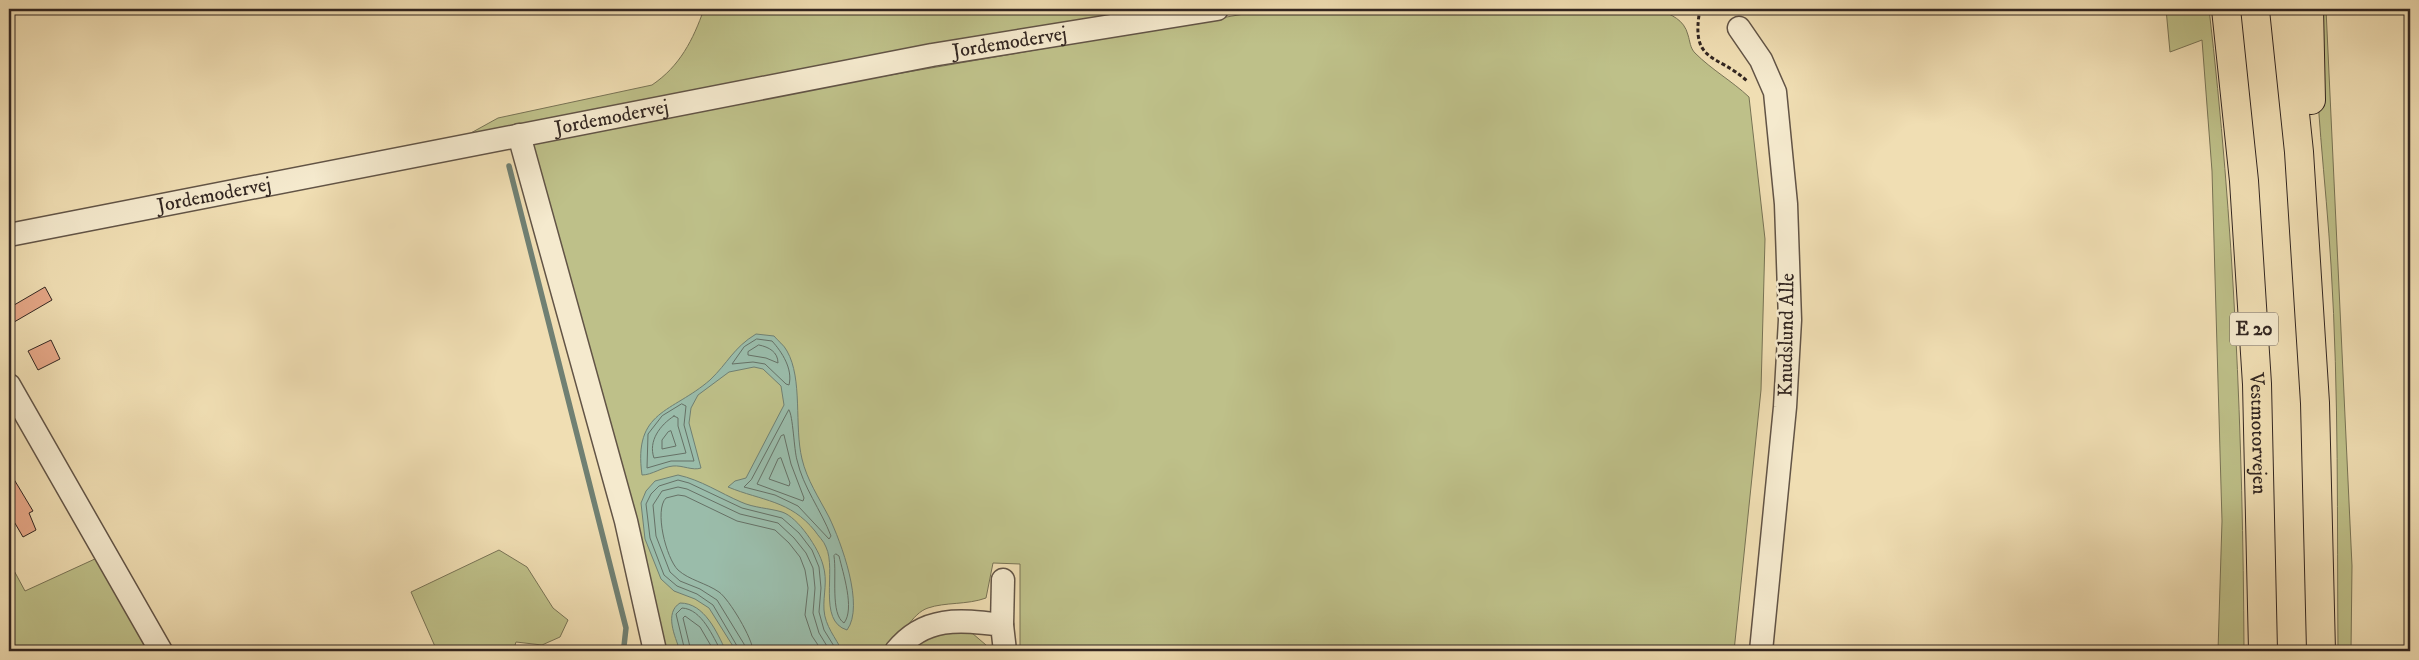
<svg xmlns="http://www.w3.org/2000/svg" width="2419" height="660" font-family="'IM FELL DW Pica',serif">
  <rect width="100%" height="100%" fill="#f0deb3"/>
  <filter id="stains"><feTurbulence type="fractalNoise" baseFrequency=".004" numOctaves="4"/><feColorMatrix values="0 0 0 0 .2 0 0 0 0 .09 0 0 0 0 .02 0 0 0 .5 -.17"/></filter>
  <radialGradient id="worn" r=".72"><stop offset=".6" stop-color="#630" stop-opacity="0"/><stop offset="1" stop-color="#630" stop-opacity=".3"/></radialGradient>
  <path fill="#bec089" stroke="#787355" d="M704 9H1166L460 139 498 118 652 85C680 66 693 40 704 9Z
    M1273 9H1658C1671 15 1684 19 1688 35 1690 41 1690 48 1695 53 1712 70 1732 81 1749 97L1765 239 1761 390 1734 651H1020V564L993 563 986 598C967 605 945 602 928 608 912 613 900 639 889 651H660L533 144 705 107Z
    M2166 9H2209C2234 221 2243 437 2244 651H2218L2222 521 2212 171 2202 40 2170 52Z
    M2315 9H2326L2352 566 2351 651H2338C2337 523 2339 394 2331 265 2326 180 2314 95 2315 9Z
    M499 550 527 567 553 608 568 620 560 637 542 645 516 642 513 651H437L411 592Z
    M97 558 149 651H9V566L11 565 25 591Z
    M965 627 993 651H909L924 635Z"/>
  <path fill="#9abcaa" stroke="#708073" d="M756 334 774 336C778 341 784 345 787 351 803 379 794 426 802 459 807 480 819 498 829 517 841 542 865 606 847 630 817 621 837 570 826 547 824 541 818 536 815 531 790 500 762 501 728 487L735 481 746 478 784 405 781 386 763 369 754 367 729 372 698 395 691 408 689 423 701 468C693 471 682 465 673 466 662 467 652 475 642 475 633 410 672 413 710 380 728 363 733 348 756 334Z
    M678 475C701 480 720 493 741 502 754 508 769 508 782 512 798 517 819 549 823 565 828 581 823 594 824 610 825 626 836 638 842 651H736L709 608 695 599 674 591 661 579 645 539 641 503 646 491 655 481Z
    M680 603C705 603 717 633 726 651H680C675 636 664 613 680 603Z"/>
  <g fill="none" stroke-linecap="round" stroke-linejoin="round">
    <path stroke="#667166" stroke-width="1" d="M757 339 772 341C782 352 793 369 789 385L786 384 765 364 753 362 732 364 744 347Z
      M759 345C769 347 778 352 778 363L766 358 748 355V352Z
      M682 404 686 406 684 425 694 461H671L647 468 648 434 662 416Z
      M789 410C793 415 794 450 797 460 803 487 821 510 831 536L829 539 798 506 775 495 744 487 751 480Z
      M674 416 678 418V426L686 453 654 458C648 441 660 425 674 416Z
      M671 431 676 446 662 449V440L668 432Z
      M784 435 791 464 804 498 803 501 757 484 781 436Z
      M781 458 790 483 789 486 769 479 778 459Z
      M836 554 839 556C843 573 855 609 844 623 830 614 837 575 834 556Z
      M685 651 676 614 682 608C702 609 713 637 721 651
      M691 651 683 618 685 616 700 627 714 651
      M740 651 713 605 697 594 677 586 664 575 650 538 646 504 651 494 659 486 678 480 689 483 742 508 782 518 799 533 812 550 819 567 821 588 819 612 824 630 837 651
      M746 651 744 644 717 600 700 589 680 581 670 572 656 536 653 505 662 491 678 487 687 489 740 514 778 523 794 538 806 553 813 568 815 588 813 613 819 633 830 651
      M753 651C753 639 729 599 719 592 706 583 689 580 678 570 666 558 654 510 666 498L678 495 685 496 737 521 775 530 789 543 800 557 805 570 808 588 805 615 812 636 822 651"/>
    <path stroke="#708073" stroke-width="5.5" d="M509 166 626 628 624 646 619 651"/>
  </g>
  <path fill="#e6a787" stroke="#322621" d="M45 287 52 300 9 325V308Z
    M51 340 60 359 38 370 28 351Z
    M9 471 33 511 29 513 36 530 23 537 9 513Z"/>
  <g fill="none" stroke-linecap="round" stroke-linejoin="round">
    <g stroke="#625446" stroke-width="25">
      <g id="minor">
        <path d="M1739 28 1761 60 1775 92 1786 204 1790 320 1785 407 1761 651"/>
        <path d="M519 135 626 521 655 651"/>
        <path id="s1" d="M9 235 932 55 1217 9"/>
        <path d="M9 385 161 651"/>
        <path d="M1002 625 1003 580"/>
        <path d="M896 651C925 615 961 620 1002 625L1005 651"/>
      </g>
    </g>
    <g stroke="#322621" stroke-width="30">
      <g id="highway">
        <path id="s2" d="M2226 9 2244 181 2257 384 2263 651"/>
        <path d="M2284 9 2299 152 2315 403 2321 651"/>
        <path d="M2309 9 2311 100"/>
      </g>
    </g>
    <path stroke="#322621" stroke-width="3" stroke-dasharray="4 2.5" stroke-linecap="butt" d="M1700 9C1690 64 1717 53 1747 81"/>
    <use href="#minor" stroke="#f5eace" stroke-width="22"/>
    <use href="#highway" stroke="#f0deb3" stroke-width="28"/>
  </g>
  <g text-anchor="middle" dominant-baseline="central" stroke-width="5" stroke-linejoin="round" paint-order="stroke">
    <rect fill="#f5eace" stroke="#6c6155" stroke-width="1" x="2230" y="312.5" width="48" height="33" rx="4"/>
    <g font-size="19" font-weight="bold" fill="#322621">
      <text x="2254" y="329">E 20</text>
    </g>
    <g font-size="20" fill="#322621" stroke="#f5eace">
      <text stroke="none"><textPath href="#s1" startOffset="1019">Jordemodervej</textPath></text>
      <text stroke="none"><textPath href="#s1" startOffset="614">Jordemodervej</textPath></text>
      <text stroke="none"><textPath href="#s1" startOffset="209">Jordemodervej</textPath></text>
      <text transform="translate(1787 335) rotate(-89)">Knudslund Alle</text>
      <text stroke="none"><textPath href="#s2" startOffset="426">Vestmotorvejen</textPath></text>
    </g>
  </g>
  <rect width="2419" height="660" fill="none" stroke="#f0deb3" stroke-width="30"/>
  <rect x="10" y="10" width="2399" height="640" fill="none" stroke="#322621" stroke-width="2.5"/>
  <rect x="15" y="15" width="2389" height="630" fill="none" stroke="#322621"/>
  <rect width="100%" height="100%" filter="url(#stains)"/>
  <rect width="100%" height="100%" fill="url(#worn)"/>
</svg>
